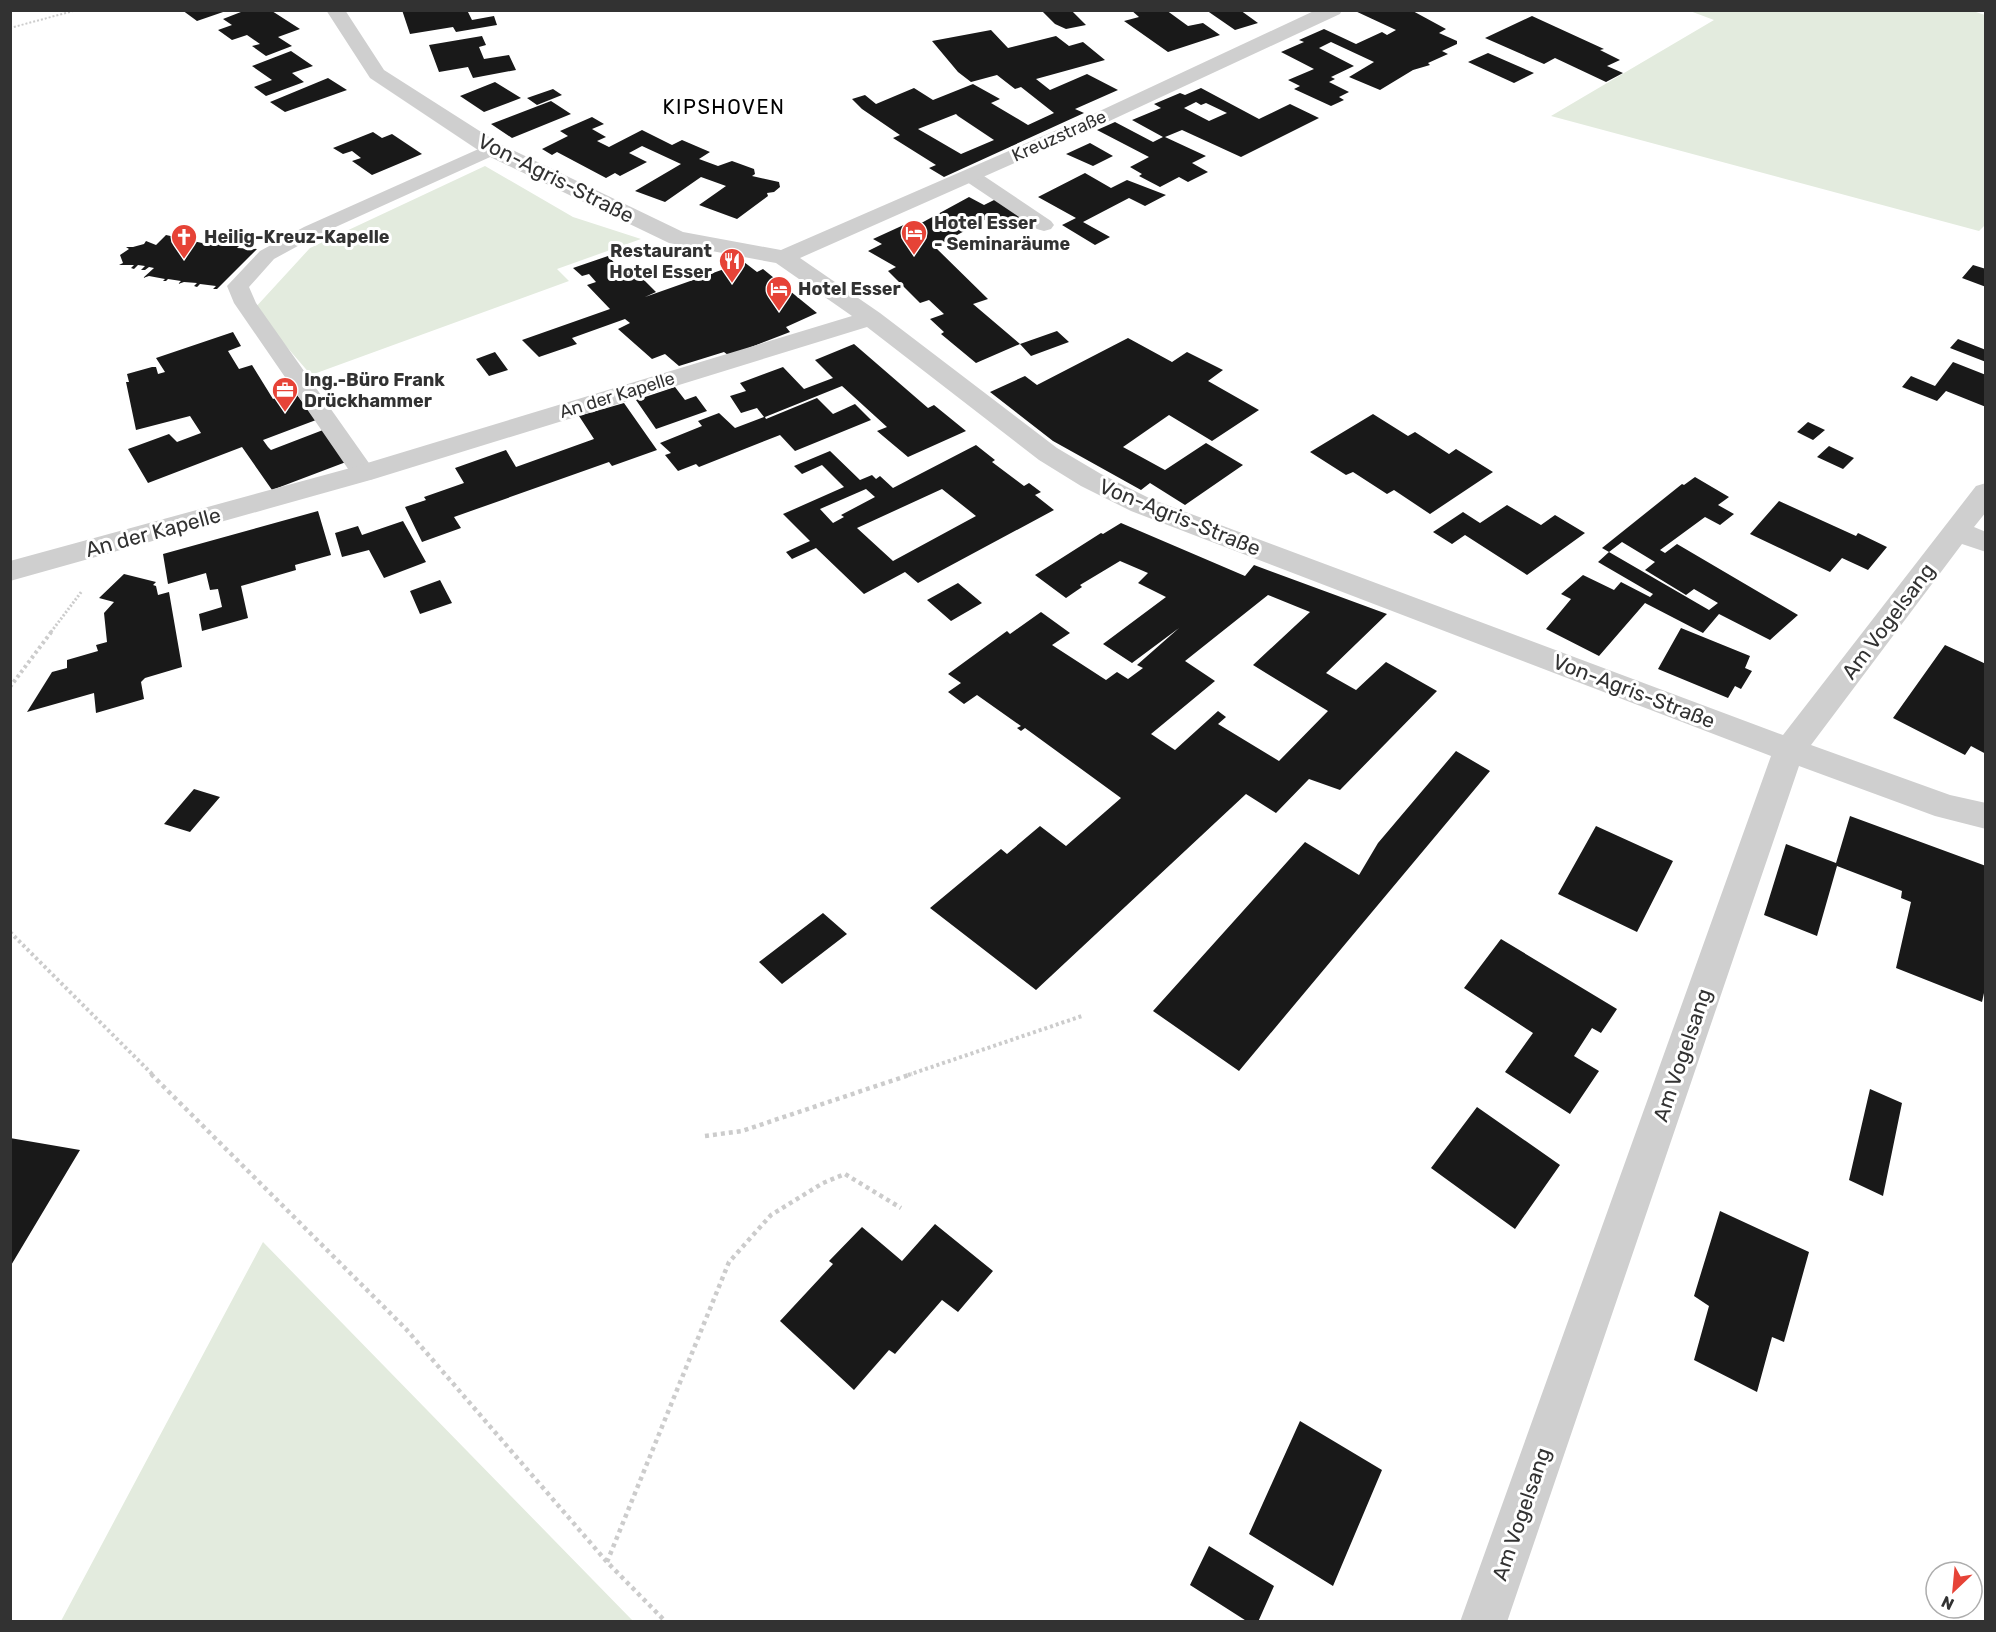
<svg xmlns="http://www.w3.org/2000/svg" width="1996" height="1632" font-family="Rubik,sans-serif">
  <rect width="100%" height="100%" fill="#fff"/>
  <path fill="#e3ebde" d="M1690 11 1970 10 1985 15V225L1979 231 1551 116 1714 20Z
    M485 166 573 217 641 239 557 269 569 281 311 375 254 309 310 248Z
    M263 1242 633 1621H61Z"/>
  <path fill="#191919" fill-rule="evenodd" d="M182 10H226V11L197 21Z
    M246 10 272 11 300 29 278 37 292 46 266 56 252 46 260 44 247 35 232 40 218 30 232 25 223 19Z
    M402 10H467L472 20 494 16 497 25 456 32 453 27 410 34Z
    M1041 10H1071L1086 25 1066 29 1055 24Z
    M1131 10H1166L1188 26 1203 23 1220 35 1168 52 1124 21 1139 17Z
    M1206 10H1240L1258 23 1235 30Z
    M1353 10H1411L1446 29 1439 33 1457 41V44L1442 51 1448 54 1428 63 1430 65 1413 70 1380 90 1349 77 1374 62 1331 42 1319 48 1354 66 1331 77 1335 79 1329 82 1349 92 1339 97 1344 100 1331 106 1294 89 1300 86 1288 80 1314 69 1281 52 1304 42 1299 40 1324 29 1356 44 1382 32 1387 35 1396 30Z
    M1532 16 1604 49 1600 50 1620 60 1607 66 1623 73 1606 82 1555 58 1544 64 1485 38Z
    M991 30 1008 48 1056 36 1069 46 1083 42 1105 60 1036 79 1050 90 1087 74 1118 90 1075 109 1084 113 944 177 929 168 936 165 893 138 900 135 862 109 852 99 865 95 876 104 914 88 933 100 973 84 1000 99 991 103 1028 125 1054 113 1021 87 1015 89 997 75 971 82 958 72 932 41ZM956 114 958 116 994 140 961 154 918 129Z
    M482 36 486 45 479 47 484 59 509 55 516 70 473 78 468 67 439 72 429 45Z
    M291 51 313 66 292 73 304 82 266 96 254 87 272 80 252 66Z
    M1488 53 1534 73 1514 83 1468 62Z
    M328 78 347 90 285 112 270 102Z
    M495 82 521 98 484 112 460 96Z
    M1201 88 1259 119 1290 104 1319 118 1241 157 1182 130 1165 137 1206 156 1192 163 1208 172 1188 182 1179 177 1160 187 1139 176 1142 174 1130 167 1149 157 1097 130 1115 122 1153 142 1163 137 1132 120 1161 108 1154 104 1180 93 1185 95ZM1196 102 1201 105 1206 103 1227 113 1209 121 1184 108Z
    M553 89 562 95 537 105 527 98Z
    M551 101 571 114 512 138 491 124Z
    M592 117 604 124 592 129 606 137 597 141 609 147 642 130 672 145 682 140 710 152 699 159 718 166 732 161 754 169 755 174 752 176 779 182 780 187 774 192 767 193 768 196 737 219 699 205 726 186 701 177 665 202 635 191 681 164 642 146 629 153 647 162 620 176 615 173 606 178 557 152 552 155 542 149 568 136 560 131Z
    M373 132 382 138 392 134 422 154 372 175 352 161 361 158 352 151 343 154 333 148Z
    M1090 143 1113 156 1093 166 1066 154Z
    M1085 173 1111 188 1127 180 1166 195 1145 206 1129 198 1083 222 1110 237 1095 245 1062 225 1076 218 1038 197Z
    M969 197 984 205 998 198 1037 222 1022 230 992 216 935 247 988 299 973 304 1020 344 1057 331 1069 342 1031 356 1020 344 976 363 941 334 944 332 930 319 944 314 929 300 920 303 888 271 896 267 868 251 882 244 873 239 908 223 914 227Z
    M166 235 202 243 208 241 205 244H224L221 246H239L237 248 257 249 217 289H213L216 286 200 284 197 287 194 286 197 283 184 282 178 284 181 281 168 279 166 281H163L165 279 149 276 143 278 154 268 149 267 145 270H141L145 266 138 265 134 269 131 268 134 265H119L123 263 120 255 129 249 126 247H133L144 244 146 241 156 245Z
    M608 256 623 272 638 267 649 278 644 280 656 292 645 297 744 262 757 272 763 269 817 313 786 327 790 332 746 349 728 355 724 352 679 366 665 354 652 359 618 329 630 323 625 319 572 338 577 344 539 357 522 340 610 309 587 285 596 282 589 274 582 276 573 268Z
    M1973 265 1986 269V287L1962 278Z
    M233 332 241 346 228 351 239 369 252 365 273 399 294 391 316 420 263 440 268 447 271 450 323 430 346 462 272 490 242 447 148 483 128 449 169 434 177 442 201 433 190 416 136 430 126 382H129L127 374 152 367H156L158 374 165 372 156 358Z
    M1128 338 1172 362 1187 352 1223 370 1208 381 1259 410 1212 441 1169 415 1123 447 1165 470 1206 443 1243 465 1185 505 1150 483 1141 490 1053 441 990 392 1025 376 1037 385Z
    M1958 339 1986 350V362L1950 348Z
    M854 344 928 408 934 405 966 431 908 457 877 431 887 427 842 386 765 417 766 419 817 398 833 414 855 404 871 420 795 451 780 435 699 467 696 464 678 471 665 455 671 453 660 443 702 426 698 421 719 413 735 428 764 417 757 408 741 413 730 396 746 391 740 383 783 367 804 389 833 378 815 360Z
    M495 352 508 370 489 376 476 359Z
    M1953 362 1986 375V407L1946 391 1937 401 1902 387 1911 376 1935 386Z
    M675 387 685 400 696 396 707 411 656 429 636 400Z
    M624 403 657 450 612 466 609 462 454 517 461 528 422 542 405 507 426 500 424 497 464 483 455 468 506 450 516 467 594 439 579 416Z
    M1373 414 1408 436 1415 432 1449 454 1456 449 1493 472 1430 514 1394 490 1387 494 1353 472 1346 475 1310 452Z
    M1808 422 1825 430 1813 440 1797 432Z
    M976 445 995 460 992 462 1024 486 1029 483 1041 492 1035 495 1054 510 918 583 905 572 864 594 816 548 792 559 786 552 810 541 783 514 844 487 822 465 802 474 794 466 830 451 860 480 872 475 876 479 880 476 893 488ZM866 489 875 497 841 515 844 517 833 523 820 509ZM942 489 976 516 893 561 857 528Z
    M1829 446 1854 458 1843 469 1817 457Z
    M1695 477 1729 497 1718 505 1734 514 1720 525 1705 517 1660 550 1665 553 1677 544 1798 615 1770 640 1719 614 1703 633 1645 603 1599 656 1546 629 1571 599 1561 594 1583 575 1614 590 1621 582 1650 597 1653 594 1598 562 1609 552 1709 610 1718 603 1694 589 1686 595 1645 570 1655 562 1622 542 1609 552 1602 548 1682 484 1684 485Z
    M1779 501 1856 536 1858 533 1887 547 1868 570 1842 558 1830 572 1750 534Z
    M1507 505 1541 525 1555 515 1585 533 1527 575 1465 535 1452 544 1433 532 1463 512 1480 523Z
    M318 511 331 555 295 565 296 570 241 586 248 618 202 631 199 614 222 607 218 589 210 590 206 573 168 584 163 554Z
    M403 521 426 562 384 578 369 550 342 557 335 533 358 526 362 535Z
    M1121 523 1245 576 1254 565 1387 614 1326 673 1356 690 1386 662 1437 691 1340 790 1309 779 1276 813 1246 794 1036 990 930 908 1001 849 1007 854 1040 826 1066 846 1121 798 1025 728 1021 731 1017 728 1021 726 977 695 964 704 948 692 961 683 948 674 1007 631 1010 634 1041 612 1070 633 1052 645 1106 680 1117 672 1128 679 1143 668 1137 665 1179 628 1132 663 1103 644 1166 597 1138 583 1148 573 1120 561 1080 585 1082 587 1066 598 1035 575 1101 533 1103 534ZM1268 595 1310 612 1253 665 1328 711 1279 761 1218 724 1226 717 1218 711 1175 750 1151 734 1215 681 1185 661Z
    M124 574 156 582 153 585 156 586 158 595 169 592 182 667 145 678 141 682 144 699 96 713 94 693 27 712 52 672 67 668V660L98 651 96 645 107 642 104 613 114 602 99 598Z
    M440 580 452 603 420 614 410 591Z
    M958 583 982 603 951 621 927 600Z
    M1681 628 1750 656 1745 668 1752 671 1741 689 1735 686 1728 698 1658 669Z
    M1945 645 1986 664V754L1971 746 1965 755 1893 718Z
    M1456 751 1490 771 1239 1071 1153 1011 1305 842 1359 875 1378 843Z
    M194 789 220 797 190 832 164 824Z
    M1850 816 1986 866V984L1982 1002 1896 968 1911 902 1901 898 1902 891 1837 866 1817 936 1764 915 1786 844 1836 863Z
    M1596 826 1673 861 1637 932 1558 894Z
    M823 913 847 934 782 984 759 962Z
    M1501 939 1617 1009 1601 1033 1592 1028 1574 1056 1599 1071 1570 1114 1505 1072 1533 1033 1464 988Z
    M1870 1089 1902 1103 1883 1196 1849 1180Z
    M1477 1107 1560 1165 1515 1229 1431 1168Z
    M10 1138 80 1150 10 1267Z
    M1720 1211 1809 1252 1784 1342 1772 1337 1757 1392 1694 1360 1709 1306 1694 1296Z
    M935 1224 993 1271 958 1312 942 1300 895 1354 889 1350 854 1390 780 1321 833 1264 829 1261 862 1227 902 1261Z
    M1300 1421 1382 1470 1333 1586 1249 1534Z
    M1209 1546 1274 1586 1258 1622H1248L1190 1585Z"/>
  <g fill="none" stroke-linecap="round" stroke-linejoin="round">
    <path stroke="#ccc" stroke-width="2" stroke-dasharray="2 2" stroke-linecap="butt" d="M10 28 77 10"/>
    <path stroke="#ccc" stroke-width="3" stroke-dasharray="2 2" stroke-linecap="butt" d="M51 632 82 591"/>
    <path stroke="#ccc" stroke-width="4" stroke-dasharray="3 3" stroke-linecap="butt" d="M10 687 52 631
      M10 932 153 1075
      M908 1075 1082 1016"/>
    <path stroke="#ccc" stroke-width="4.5" stroke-dasharray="4 4" stroke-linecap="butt" d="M151 1074 406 1329 607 1562 666 1622
      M705 1136 742 1131 912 1074
      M607 1562 729 1262 771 1215 823 1183 845 1174 901 1208"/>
    <path fill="#cfcfcf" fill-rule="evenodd" d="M492 143 499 145 502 149 499 153 318 235 274 259 249 287 256 303 376 473 373 479 364 481 355 479 234 303 227 286 260 251 304 227Z
      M971 170 978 172 1051 221 1054 225 1051 229 1044 231 1037 229 964 180 961 176 964 172Z"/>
    <path fill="#cfcfcf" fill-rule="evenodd" d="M326 10H345L384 70 500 144 683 232 781 250 1089 116 1316 10H1342L1340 14 1103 124 800 258 880 313 1057 448 1101 474 1151 499 1783 735 1976 486 1986 483V512L1974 527 1986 532V552L1962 544 1811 745 1950 795 1986 803V829L1935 816 1799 766 1507 1622H1460L1771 756 1131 511 1081 486 1039 460 867 327 374 479 10 581V561L354 467 852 316 776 263 669 243 484 154 370 78Z"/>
  </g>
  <defs>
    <g id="hotel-pin" transform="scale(1.35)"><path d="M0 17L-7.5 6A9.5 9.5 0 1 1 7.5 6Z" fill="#e64337" stroke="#fff"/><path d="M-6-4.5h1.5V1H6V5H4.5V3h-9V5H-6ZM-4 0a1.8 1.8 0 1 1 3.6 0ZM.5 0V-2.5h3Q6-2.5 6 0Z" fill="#fff"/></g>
    <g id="church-pin" transform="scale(1.35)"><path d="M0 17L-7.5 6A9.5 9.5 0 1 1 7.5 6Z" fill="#e64337" stroke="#fff"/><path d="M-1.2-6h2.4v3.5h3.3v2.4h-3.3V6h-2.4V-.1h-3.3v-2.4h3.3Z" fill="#fff"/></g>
    <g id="restaurant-pin" transform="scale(1.35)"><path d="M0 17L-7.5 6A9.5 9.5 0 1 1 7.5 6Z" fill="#e64337" stroke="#fff"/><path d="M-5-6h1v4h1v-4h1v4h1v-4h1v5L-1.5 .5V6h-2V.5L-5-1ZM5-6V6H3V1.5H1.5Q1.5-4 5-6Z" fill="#fff"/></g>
    <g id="office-pin" transform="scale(1.35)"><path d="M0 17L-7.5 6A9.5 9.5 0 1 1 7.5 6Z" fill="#e64337" stroke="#fff"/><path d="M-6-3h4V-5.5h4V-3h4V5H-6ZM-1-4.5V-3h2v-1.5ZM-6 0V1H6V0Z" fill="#fff"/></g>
  </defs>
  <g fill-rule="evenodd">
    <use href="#hotel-pin" x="914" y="233"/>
    <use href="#church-pin" x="184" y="237"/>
    <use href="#restaurant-pin" x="732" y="261"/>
    <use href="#hotel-pin" x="779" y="289"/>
    <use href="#office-pin" x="285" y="390"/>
  </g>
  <g text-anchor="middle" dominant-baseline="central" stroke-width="6" stroke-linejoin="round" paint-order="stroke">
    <g font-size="18" fill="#323232" stroke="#fff">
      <text transform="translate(1059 136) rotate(-24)">Kreuzstraße</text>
      <text transform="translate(617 395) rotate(-17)">An der Kapelle</text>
    </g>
    <g font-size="18" font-weight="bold" fill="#323232" stroke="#fff" text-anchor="start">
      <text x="934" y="223">Hotel Esser<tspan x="934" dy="21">- Seminaräume</tspan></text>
      <text x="204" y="237">Heilig-Kreuz-Kapelle</text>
      <text x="712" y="251" text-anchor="end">Restaurant<tspan x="712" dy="21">Hotel Esser</tspan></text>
      <text x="798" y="289">Hotel Esser</text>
      <text x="304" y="380">Ing.-Büro Frank<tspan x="304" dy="21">Drückhammer</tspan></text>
    </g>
    <g font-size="20" letter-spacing="1.5" fill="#000" stroke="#fff">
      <text x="724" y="107">KIPSHOVEN</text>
    </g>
    <g font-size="21" fill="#323232" stroke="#fff">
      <text transform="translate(556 178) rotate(27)">Von-Agris-Straße</text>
      <text transform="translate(1180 517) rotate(22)">Von-Agris-Straße</text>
      <text transform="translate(153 532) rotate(-15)">An der Kapelle</text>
      <text transform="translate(1888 621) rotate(-53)">Am Vogelsang</text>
      <text transform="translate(1634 691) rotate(21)">Von-Agris-Straße</text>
      <text transform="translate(1682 1055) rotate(-71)">Am Vogelsang</text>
      <text transform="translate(1521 1514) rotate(-71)">Am Vogelsang</text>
    </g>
  </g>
  <rect width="1996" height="1632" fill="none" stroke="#323232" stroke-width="24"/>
  <g transform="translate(1954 1590) rotate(206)"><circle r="28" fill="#ffffff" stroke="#adadad" stroke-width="1.5"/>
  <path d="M0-4.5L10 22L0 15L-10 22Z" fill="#e64337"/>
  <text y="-9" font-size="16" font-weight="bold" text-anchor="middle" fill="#323232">N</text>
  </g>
</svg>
